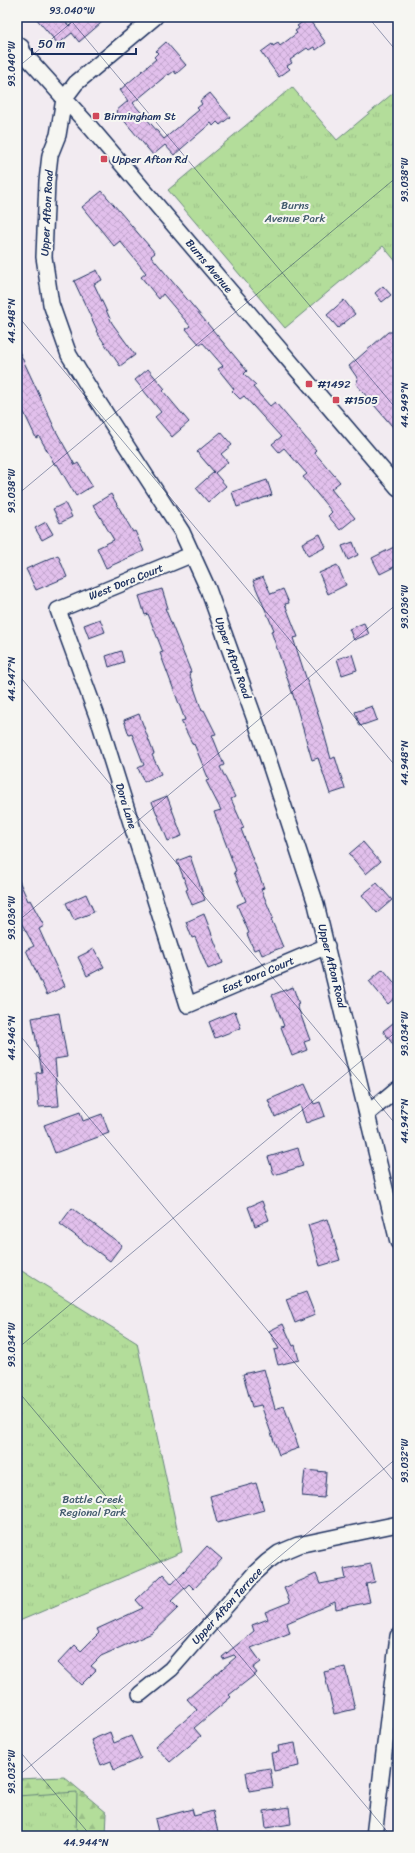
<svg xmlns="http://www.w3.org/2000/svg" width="415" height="1853" font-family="Sriracha,sans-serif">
  <defs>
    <pattern id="forest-firs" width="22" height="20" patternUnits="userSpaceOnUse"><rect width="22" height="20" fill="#b3dd9a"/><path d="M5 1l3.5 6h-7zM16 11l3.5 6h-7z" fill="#99be87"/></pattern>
    <pattern id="park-tufts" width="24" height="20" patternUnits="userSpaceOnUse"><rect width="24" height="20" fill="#b3dd9a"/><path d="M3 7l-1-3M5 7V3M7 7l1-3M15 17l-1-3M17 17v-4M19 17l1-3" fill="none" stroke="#99be87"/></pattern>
    <pattern id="building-cross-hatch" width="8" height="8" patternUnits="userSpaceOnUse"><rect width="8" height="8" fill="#e2c0ec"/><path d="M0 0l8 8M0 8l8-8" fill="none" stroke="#c1a5cd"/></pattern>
  </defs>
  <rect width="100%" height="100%" fill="#f2ebf1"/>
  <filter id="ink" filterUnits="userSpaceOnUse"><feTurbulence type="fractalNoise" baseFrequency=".025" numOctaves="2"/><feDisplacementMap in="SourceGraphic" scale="8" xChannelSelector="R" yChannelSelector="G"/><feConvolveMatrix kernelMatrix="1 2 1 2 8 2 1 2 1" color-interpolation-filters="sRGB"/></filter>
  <g filter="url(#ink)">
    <path fill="url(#forest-firs)" stroke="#67867c" d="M64 1777 107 1813 106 1836H17V1779Z"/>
    <path fill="url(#park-tufts)" stroke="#67867c" d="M17 32 32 49 17 86Z
      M292 87 337 140 398 89V264L383 246 285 328 168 190Z
      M17 1268 137 1343 182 1552 17 1622Z
      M77 1792 76 1836H17V1796Z"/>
    <path fill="url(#building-cross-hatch)" stroke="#1b2f5e" d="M35 17H61L69 26 80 17H108L79 42 72 33 58 44Z
      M308 18 326 43 316 50 314 47 309 50 307 48 290 60 292 63 287 66 290 69 279 77 261 52 272 44 273 46 278 43 280 46 297 33 295 31 299 28 297 26Z
      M166 42 186 65 176 74 174 71 169 75 168 74 133 103 164 139 199 110 197 108 202 104 200 101 210 93 230 117 220 125 217 122 213 126 211 123 174 155 165 145 153 155 116 111 128 101 120 90 156 59 154 57 158 53 156 51Z
      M102 191 155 253 151 256 247 371 244 374 256 385 253 387 270 406 275 402 316 450 314 452 340 482 331 489 355 518 340 530 328 516 332 512 303 477 307 474 284 448 279 452 272 444 281 437 244 396 240 399 232 391 234 389 218 369 223 366 203 343 200 345 186 329 190 326 163 294 159 299 141 277 146 273 120 241 114 246 82 207Z
      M97 270 102 280 94 284 112 323 135 355 120 366 96 331 97 330 74 281Z
      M383 286 391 295 382 302 375 293Z
      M344 300 355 314 338 328 327 315Z
      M388 332H393L398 338V433L356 384 358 379 349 366Z
      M17 347 56 431 75 465 78 463 92 486 76 496 57 464 55 465 39 436 36 438 20 404 17 406Z
      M148 369 165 389 163 391 189 422 172 437 155 417 161 412 135 380Z
      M221 432 232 445 221 454 228 462 215 473 226 486 208 502 196 488 214 472 197 452Z
      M267 480 272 495 237 507 232 492Z
      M111 494 133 532 135 531 144 551 106 568 97 548 114 540 93 505Z
      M65 503 72 517 60 523 53 509Z
      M46 522 53 534 42 540 35 528Z
      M320 534 326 547 308 556 302 543Z
      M353 542 358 555 348 560 342 546Z
      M398 545V565L380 574 372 558Z
      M58 555 67 577 36 590 26 569Z
      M337 565 346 585 328 594 319 573Z
      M263 577 271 594 283 589 289 603 285 604 298 637 293 638 322 726 331 759 335 757 345 789 330 794 318 758 312 760 294 698 271 631 274 630 253 581Z
      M162 589 168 608H165L191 672 189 673 202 711 204 710 216 734 212 735 224 765 220 767 235 797 231 799 244 828 241 829 264 888 261 889 273 918 271 919 283 947 262 955 259 948 254 950 247 934 249 933 237 905 246 901 234 872 236 871 214 812 221 810 206 781 209 780 194 744 193 745 181 721 185 720 160 653 163 652 148 614 145 615 139 596Z
      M100 619 105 632 89 638 84 625Z
      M364 623 369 634 354 640 349 629Z
      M121 651 124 662 109 667 106 656Z
      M352 654 357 670 342 675 337 659Z
      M372 706 377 720 360 726 355 712Z
      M139 714 154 754 152 755 161 774 144 782 138 768 144 765 132 734 129 735 124 720Z
      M167 796 182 836 168 841 152 802Z
      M363 842 380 862 366 874 349 854Z
      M190 856 205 900 192 905 186 890 188 889 177 861Z
      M17 876 28 901 30 900 44 926 39 929 65 986 47 995 26 950 34 946 17 915Z
      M377 883 392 900 377 913 362 895Z
      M86 894 94 912 74 920 66 903Z
      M204 914 223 963 208 969 195 937 192 938 186 922Z
      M94 949 104 967 87 976 78 957Z
      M383 969 398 987V995L388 1004 369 981Z
      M293 987 299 1004 297 1005 310 1040 304 1042 307 1050 292 1056 281 1027 284 1026 272 995Z
      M235 1011 241 1028 215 1038 209 1022Z
      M59 1013 67 1057 55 1059 59 1106 39 1107 36 1073 42 1072 32 1018Z
      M398 1019V1051L383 1031Z
      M305 1084 314 1104 320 1102 325 1116 306 1123 300 1105 275 1117 268 1100Z
      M80 1112 83 1121 102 1114 109 1133 55 1153 44 1125Z
      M298 1148 303 1166 274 1175 268 1157Z
      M262 1201 269 1220 255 1226 248 1207Z
      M72 1208 122 1245 110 1261 60 1224Z
      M327 1219 340 1260 320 1266 308 1225Z
      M306 1292 315 1315 295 1323 286 1299Z
      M283 1324 293 1346 295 1345 299 1360 278 1365 274 1350 279 1349 269 1331Z
      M264 1369 275 1409 284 1406 299 1448 279 1455 261 1405 252 1407 243 1374Z
      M305 1470 326 1472 324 1498 302 1496Z
      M256 1483 264 1510 217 1523 210 1496Z
      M207 1546 222 1559 194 1589 189 1584 171 1601 178 1608 152 1633 101 1656 91 1666 96 1670 81 1685 58 1663 75 1645 81 1651 99 1633 97 1629 143 1608 136 1600 163 1574 172 1584Z
      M371 1564 375 1582 366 1584 370 1602 336 1609 335 1602 287 1623 290 1633 251 1648 261 1662 253 1668 257 1673 229 1695 231 1697 194 1728 201 1736 170 1762 155 1746 197 1710 187 1699 236 1657 234 1655 223 1659 222 1657 254 1631 252 1625 268 1619 265 1612 290 1602 284 1588 316 1574 320 1584 346 1579 344 1569Z
      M345 1667 355 1709 334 1714 324 1672Z
      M110 1732 114 1743 131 1736 141 1758 114 1770 111 1761 101 1765 91 1740Z
      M295 1743 299 1766 274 1771 271 1753 279 1752 278 1746Z
      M270 1768 273 1787 249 1791 246 1772Z
      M289 1807 291 1824 266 1828 264 1811Z
      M192 1809 194 1816 213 1811 218 1832 204 1836H159L155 1819Z"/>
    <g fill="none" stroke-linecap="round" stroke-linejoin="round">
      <g stroke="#1b2f5e" stroke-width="18">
        <path id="minor" d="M155 17 76 83 64 99 58 135 50 155 47 181 44 257 51 304 69 355 93 394 182 532 208 589 258 728 316 904 398 1242
          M17 46 91 128 398 488
          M193 554 58 610 101 727 188 1005 327 946
          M367 1114 398 1088
          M140 1694 171 1669 255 1573 267 1562 279 1553 298 1545 398 1524
          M374 1836 398 1636"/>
      </g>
      <g stroke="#1b2f5e" stroke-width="24">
        <path id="highway" d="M17 48 19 49"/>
      </g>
      <use href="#minor" stroke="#f6f6f2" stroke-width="15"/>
      <use href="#highway" stroke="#f6f6f2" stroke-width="21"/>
    </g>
  </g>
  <path fill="none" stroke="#1b2f5e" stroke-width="1" stroke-opacity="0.45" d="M68 17 398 411M368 17 398 53M17 68 78 17M17 315 398 769M17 495 398 176M17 673 398 1127M17 922 398 603M17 1032 398 1486M17 1349 398 1030M17 1390 391 1836M17 1748 91 1836M17 1777 398 1457"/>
  <g fill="#d1495b" stroke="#f6f6f2" stroke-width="1.5">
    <rect x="92" y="112" width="8" height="8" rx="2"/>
    <rect x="100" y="155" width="8" height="8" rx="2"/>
    <rect x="305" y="380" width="8" height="8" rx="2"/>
    <rect x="332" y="396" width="8" height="8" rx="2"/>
  </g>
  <g text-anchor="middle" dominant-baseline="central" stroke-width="4" stroke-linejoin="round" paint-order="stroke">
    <g font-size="11" fill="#1b2f5e" stroke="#f6f6f2" text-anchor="start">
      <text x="104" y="116">Birmingham St</text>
      <text x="112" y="159">Upper Afton Rd</text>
      <text x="317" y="384">#1492</text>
      <text x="344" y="400">#1505</text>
    </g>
    <g font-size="11" fill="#415a6d" stroke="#f6f6f2">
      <text x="295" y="205">Burns<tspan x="295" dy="13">Avenue Park</tspan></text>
      <text x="93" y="1499">Battle Creek<tspan x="93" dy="13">Regional Park</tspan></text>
    </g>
    <g font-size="11" fill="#1b2f5e" stroke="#f6f6f2">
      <text transform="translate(47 213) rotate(-87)">Upper Afton Road</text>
      <text transform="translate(209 266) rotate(50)">Burns Avenue</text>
      <text transform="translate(126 582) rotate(-22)">West Dora Court</text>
      <text transform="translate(233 658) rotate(70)">Upper Afton Road</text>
      <text transform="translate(126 806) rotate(73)">Dora Lane</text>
      <text transform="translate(332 966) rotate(76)">Upper Afton Road</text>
      <text transform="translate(258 975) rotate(-23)">East Dora Court</text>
      <text transform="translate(227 1606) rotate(-48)">Upper Afton Terrace</text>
    </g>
  </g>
  <rect width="415" height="1853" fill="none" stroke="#f6f6f2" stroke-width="44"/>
  <path d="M32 48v6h104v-6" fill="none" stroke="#1b2f5e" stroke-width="2"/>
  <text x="38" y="48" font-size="12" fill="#1b2f5e" stroke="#f6f6f2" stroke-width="3" paint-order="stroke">50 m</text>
  <rect x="22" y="22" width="371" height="1809" fill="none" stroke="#1b2f5e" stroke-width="1.5"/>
  <g font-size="10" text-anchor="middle" fill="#1b2f5e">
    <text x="72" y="14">93.040°W</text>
    <text transform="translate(11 64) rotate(-90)" y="4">93.040°W</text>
    <text transform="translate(404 180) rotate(-90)" y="4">93.038°W</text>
    <text transform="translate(11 321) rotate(-90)" y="4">44.948°N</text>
    <text transform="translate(404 405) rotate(-90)" y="4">44.949°N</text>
    <text transform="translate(11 491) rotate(-90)" y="4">93.038°W</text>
    <text transform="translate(404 607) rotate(-90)" y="4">93.036°W</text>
    <text transform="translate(11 679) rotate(-90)" y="4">44.947°N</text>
    <text transform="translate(404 763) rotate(-90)" y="4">44.948°N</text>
    <text transform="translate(11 918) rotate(-90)" y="4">93.036°W</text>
    <text transform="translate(404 1034) rotate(-90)" y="4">93.034°W</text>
    <text transform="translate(11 1038) rotate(-90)" y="4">44.946°N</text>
    <text transform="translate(404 1121) rotate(-90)" y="4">44.947°N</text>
    <text transform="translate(11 1345) rotate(-90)" y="4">93.034°W</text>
    <text transform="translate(404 1461) rotate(-90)" y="4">93.032°W</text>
    <text transform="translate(11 1772) rotate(-90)" y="4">93.032°W</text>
    <text x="86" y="1846">44.944°N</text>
  </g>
</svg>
